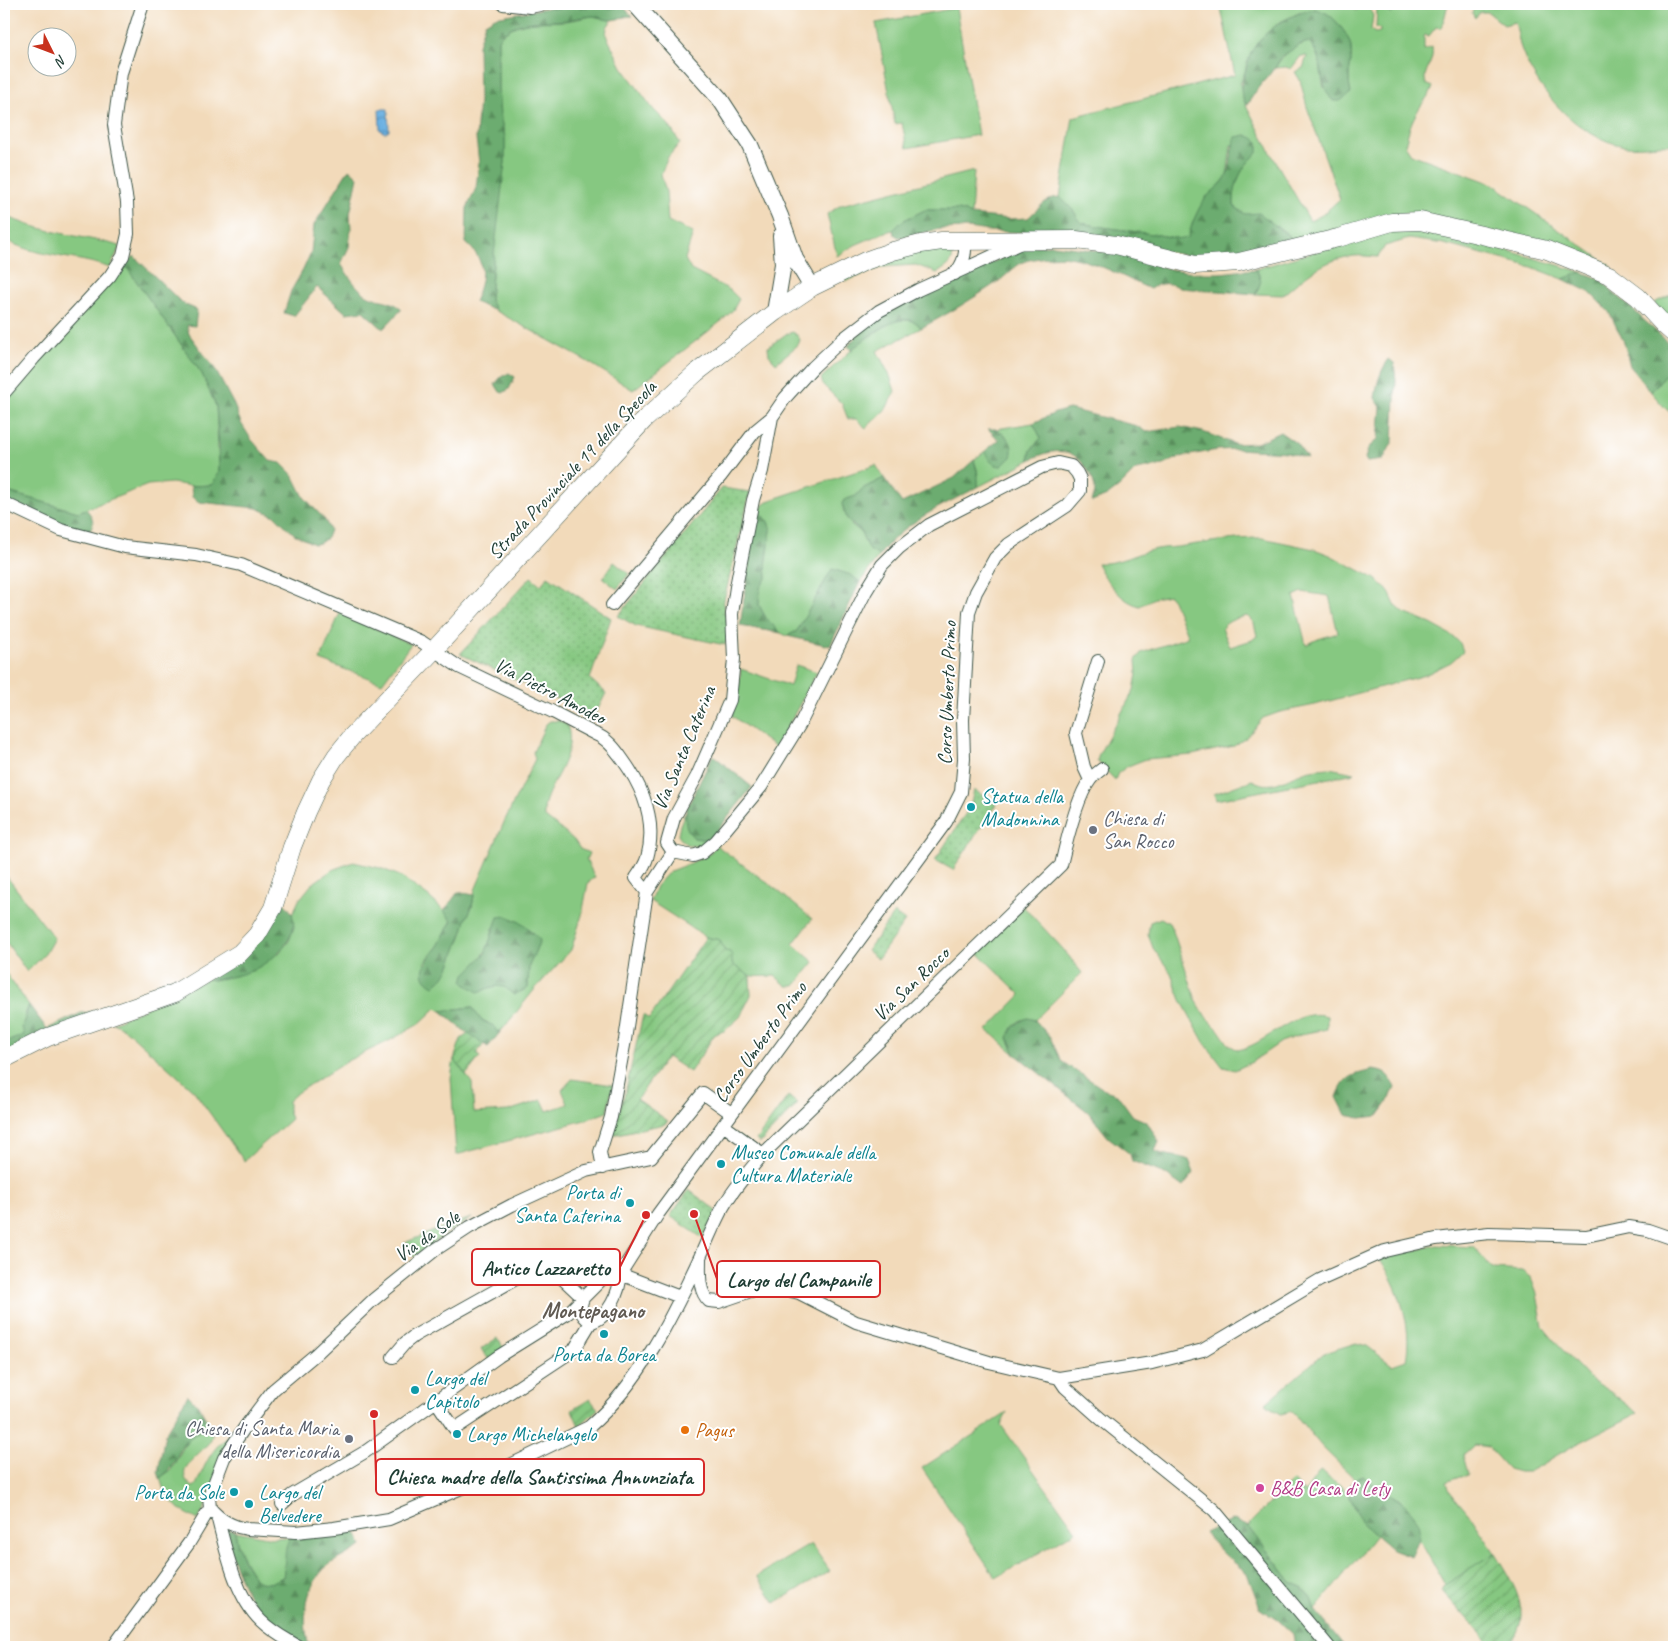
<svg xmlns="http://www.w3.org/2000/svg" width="1678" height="1651" font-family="Caveat,sans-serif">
  <defs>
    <pattern id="forest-firs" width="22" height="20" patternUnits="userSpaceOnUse" patternTransform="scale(1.25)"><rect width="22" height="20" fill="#6cac6f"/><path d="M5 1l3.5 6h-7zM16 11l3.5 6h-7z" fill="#588d5c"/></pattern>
    <pattern id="park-dots" width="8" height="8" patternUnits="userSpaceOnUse" patternTransform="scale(1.25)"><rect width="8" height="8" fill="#86c881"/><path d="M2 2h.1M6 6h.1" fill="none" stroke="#6da46a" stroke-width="1.8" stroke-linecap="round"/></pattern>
    <pattern id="garden-furrows" width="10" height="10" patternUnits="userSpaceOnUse" patternTransform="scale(1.25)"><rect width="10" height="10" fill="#86c881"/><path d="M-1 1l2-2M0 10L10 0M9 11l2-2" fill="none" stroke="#6da46a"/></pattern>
    <pattern id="water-waves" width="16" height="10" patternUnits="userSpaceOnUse" patternTransform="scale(1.25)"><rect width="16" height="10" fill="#6cb1e2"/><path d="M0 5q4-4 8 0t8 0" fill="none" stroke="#5891b8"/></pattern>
  </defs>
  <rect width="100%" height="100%" fill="#fff"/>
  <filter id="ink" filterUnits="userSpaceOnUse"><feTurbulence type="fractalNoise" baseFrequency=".02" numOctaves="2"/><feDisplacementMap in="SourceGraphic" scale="10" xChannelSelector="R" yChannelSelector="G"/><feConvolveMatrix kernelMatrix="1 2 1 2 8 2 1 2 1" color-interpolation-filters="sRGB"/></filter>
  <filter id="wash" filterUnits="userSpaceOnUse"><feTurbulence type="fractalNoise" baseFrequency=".0096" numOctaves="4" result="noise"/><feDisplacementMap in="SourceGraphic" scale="20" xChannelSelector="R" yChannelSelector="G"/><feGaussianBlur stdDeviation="1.12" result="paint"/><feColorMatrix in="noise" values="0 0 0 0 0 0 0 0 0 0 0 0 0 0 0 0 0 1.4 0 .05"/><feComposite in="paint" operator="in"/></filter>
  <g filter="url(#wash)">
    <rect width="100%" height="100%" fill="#f2daba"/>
    <path fill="#86c881" stroke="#52825a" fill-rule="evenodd" d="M1220 4H1353V9L1356 11 1360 4H1368L1373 16 1371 30 1375 33 1380 32V29L1376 28 1377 4H1383L1386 11 1391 14V4H1448L1442 28 1436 27 1429 36 1425 35 1424 36V50L1432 47C1432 50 1433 53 1432 56 1431 66 1422 73 1426 84L1433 87C1428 98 1421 104 1416 114 1410 124 1408 134 1405 145L1411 154 1493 184 1612 267 1435 217 1405 213 1297 242 1280 228 1245 214 1234 206C1233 185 1241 166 1258 152L1231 145 1227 176 1215 191 1206 197 1193 221 1188 238 1181 239C1148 232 1114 230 1081 223L1073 210 1060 197 1073 117 1235 75ZM1315 9C1327 12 1333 17 1340 26 1363 54 1343 64 1351 93L1324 88C1320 72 1321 54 1309 42 1294 46 1283 54 1275 68L1286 67 1291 69 1301 56H1307L1303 68 1295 72 1300 80 1307 107 1340 199 1322 215 1310 221 1272 155 1244 101 1240 84 1245 72 1247 62 1280 22 1303 11Z
      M1475 4H1674V145C1655 143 1636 150 1616 144 1574 133 1533 86 1520 45 1518 37 1517 29 1515 22L1504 25 1488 12H1480L1475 18 1472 13Z
      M956 8 978 135 907 148 902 123 895 124 876 23Z
      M592 16 612 20 607 27 606 35 622 67 653 109 668 124 680 143 668 157 661 174 666 192 668 221 693 233 685 259 691 270 730 290 739 299 733 310 724 319 633 390 590 363 496 311 490 300 497 219 505 162V137L500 116 498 88V39C515 18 541 23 565 21 574 20 583 18 592 16Z
      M974 171 971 215 964 211 956 210H925L902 221 893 230 885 232 855 245 837 256 827 214 841 205Z
      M4 215C40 233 81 235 120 246L110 268C76 255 36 258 4 239Z
      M1409 228 1440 231 1582 272 1563 279 1532 267 1444 244 1409 239 1385 246 1378 257C1370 257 1362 255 1354 256 1324 259 1305 276 1283 295L1256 294C1260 287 1262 277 1256 269L1381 232Z
      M953 249C953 264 950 265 937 273L916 265 883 267 846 281 843 276 910 251Z
      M125 265 202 374 216 406 219 471 212 485 191 486 172 483 148 485 78 512 4 491V400Z
      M1674 293V329L1654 303Z
      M905 320 915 321 921 328 877 351 890 376 895 391 886 409 866 428 856 419H848L842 404 823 385 821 378 858 344 893 321Z
      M793 332 798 336 800 340 798 345 776 363 769 355 768 347 786 334Z
      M1672 372H1674V415L1666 409 1651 392 1663 377Z
      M1033 423 1041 438C1034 447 1029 447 1030 460L978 487 977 469 974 460 985 451 987 457 1007 437 996 429Z
      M876 465 884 478 862 489 856 496 844 500 842 504 844 512 852 525 861 532 868 549 879 556 860 582 851 575 832 569 797 631 787 636 781 633 766 618 759 605 760 588 767 577 766 566 771 530 768 522 760 511 763 505 770 500Z
      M1262 538 1314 549 1330 555 1374 578 1384 586 1390 594 1395 605 1404 613 1431 624 1451 635 1460 643 1463 651 1451 662 1425 675 1315 705 1280 712 1263 718 1247 737 1234 746 1192 755 1146 759 1128 766 1118 773 1115 780 1097 761 1099 754 1134 690 1137 674 1136 660 1141 653 1188 637 1173 600 1169 595 1154 598 1140 606C1121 602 1105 580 1097 563 1119 565 1136 552 1157 549 1166 547 1175 548 1184 546 1210 542 1235 538 1262 538ZM1302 592 1329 596 1338 633 1318 639 1306 645 1294 596ZM1247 616 1254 623 1257 636 1252 640 1230 647 1222 628C1228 620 1238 618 1247 616Z
      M614 562 629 574 617 589 603 578Z
      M340 613 411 644 382 683 320 660Z
      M796 665 817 672 776 748 732 716 738 694 741 669 790 686Z
      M550 721H560L567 725C577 751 554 777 546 800 544 805 544 811 544 816L574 840 580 849 589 853 586 860 595 877 588 883 582 915 571 950 535 989 502 1030 497 1032 487 1022 481 1020 472 1007 441 1011 436 1008 419 1024 387 1042 349 1060 298 1092 288 1101V1110L291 1119 244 1161 194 1091 126 1030 113 1023 207 979 213 980 252 971 279 953 289 941 294 927 292 915 299 900 312 884 332 870 353 862 380 868 400 876 429 897 444 911 452 920 438 946 424 963 449 968 463 931 466 919 472 907 475 890 505 820 535 759 533 752 546 724ZM524 924 540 940 529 966 528 988 510 992 505 987C496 986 491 986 484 990L465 984 463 981C467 968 479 963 485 952 490 945 491 936 493 928Z
      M1329 768 1355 773 1216 800 1214 794 1252 780C1272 791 1283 779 1301 773 1310 769 1320 769 1329 768Z
      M687 808C684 823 686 826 694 838L710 840C698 848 686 849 678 835L680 825Z
      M716 845 777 890 812 919 793 944 814 962 795 986H787L775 976C754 976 750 980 732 964L730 952H725L720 940 706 937 650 901 656 886 670 871 691 863 709 854Z
      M4 873 54 938 45 954 27 972 4 939Z
      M1023 906 1064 950 1082 973 1035 1020C1020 1016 1013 1024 1008 1038L1015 1054 987 1030 1021 995 976 951Z
      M1161 918 1169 923 1173 931 1196 1000 1206 1017 1218 1029 1229 1045 1238 1050C1266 1045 1297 1006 1327 1016V1029L1306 1033 1281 1042 1252 1062 1235 1070 1223 1067 1204 1042 1181 1000 1171 973 1153 948 1148 934 1150 922Z
      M4 971 29 1005 25 1014V1035L4 1043Z
      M454 1059 472 1083 474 1113 508 1111 542 1100 547 1111 568 1104 562 1090 572 1079 613 1085 607 1112 585 1120 456 1155 451 1078Z
      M472 1218 445 1234 413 1257 404 1243 446 1226Z
      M1437 1245 1473 1247 1493 1269 1522 1271 1531 1278 1537 1294 1543 1327 1558 1345 1591 1380 1612 1393 1638 1413 1573 1446 1528 1472H1519L1508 1469 1488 1447 1474 1445 1463 1455 1468 1474 1446 1482 1448 1489 1471 1517 1495 1553 1445 1585 1419 1539V1529L1400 1500 1370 1483 1363 1476 1355 1479 1323 1448 1292 1411 1281 1414 1265 1404 1324 1353 1356 1343 1367 1346 1392 1365 1406 1360C1413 1326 1399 1288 1380 1259Z
      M1007 1413 1001 1425 1076 1531 996 1578 922 1468Z
      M203 1414C207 1420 213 1428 212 1436 209 1452 167 1468 193 1487L196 1485C205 1466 211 1446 231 1436L205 1507 198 1520 179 1509 165 1494 160 1478 171 1470 188 1439 201 1430 204 1421Z
      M1320 1471 1340 1485 1350 1497 1362 1523 1376 1535 1315 1610C1311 1596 1305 1587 1291 1582L1249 1527 1250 1523 1292 1481 1305 1492Z
      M235 1531 273 1538 290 1537 283 1577 270 1583 259 1582C246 1567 238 1551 235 1531Z
      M811 1544 830 1571 775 1603 757 1576Z"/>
    <path fill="url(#forest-firs)" stroke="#467452" d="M569 4H621L632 16C624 16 620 19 613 20 607 21 600 17 594 16 585 16 575 19 567 20 542 23 515 17 498 39V88L500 116 505 137V162L492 272 490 300 496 311 474 302C484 278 487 261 466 243L467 208 476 188 479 163 476 138 479 100 478 45 485 23 495 17Z
      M1315 9C1327 12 1333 17 1340 26 1363 54 1343 65 1351 93L1340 101H1333C1317 84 1326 58 1309 42L1301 44 1281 57 1275 68 1258 88 1247 105C1238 92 1241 86 1245 73 1248 65 1248 58 1252 51 1264 29 1292 13 1315 9Z
      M1246 135 1253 138 1258 142V153C1241 166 1233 185 1234 206L1245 214 1259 213 1297 242 1268 250 1203 258 1056 234 988 231 968 228 940 229 903 237H898L894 234 893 230 902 221 925 210H956L964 211 971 215 1010 219 1028 218 1044 203 1053 198 1060 197 1073 210 1081 223C1114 230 1148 232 1181 239L1188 238C1192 224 1197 209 1206 198 1212 190 1223 185 1227 175 1233 162 1229 149 1236 137Z
      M349 169 358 177 350 214 351 229 349 247 341 264C348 275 358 291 369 296 382 302 390 299 402 309L383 329 363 311 346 313 317 287 294 316 284 313 291 291 303 270 311 252 314 225Z
      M1054 245 1114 253 1170 269 1197 273H1220L1256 269 1261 281 1256 294 1180 288C1170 282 1160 282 1150 289 1123 277 1098 262 1069 257 1059 255 1032 258 1023 262 1015 266 1007 275 999 281 974 298 948 314 921 328 919 326 918 323 915 322 898 311 864 340 851 350L848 346 862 329 900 305 1028 246Z
      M134 256 182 303 197 310 195 326 187 325 189 334 215 369 234 405 241 423 251 439 270 461 281 463 293 475 304 497 325 520 330 530 327 538 320 543 314 544 294 534 275 516 257 508 199 502 192 497 191 486 212 485 219 471V445L216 406 202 374 125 265Z
      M1582 272 1600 279 1674 348V372L1663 377 1651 392 1630 366 1624 342 1609 312 1589 292 1563 279Z
      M1389 359 1394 363 1396 380 1393 441 1383 460 1367 462 1365 458 1369 447 1378 439 1381 407 1375 398C1377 383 1380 371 1389 359Z
      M509 373 515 377 509 389 503 393 500 392 495 384 501 377Z
      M1069 409 1137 426 1146 432 1180 427 1203 432 1235 444 1257 443 1280 432 1296 443 1307 458 1287 452 1237 449 1217 450 1180 457 1163 465 1136 470 1120 486 1107 496 1092 502C1093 498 1095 494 1095 490 1095 477 1079 453 1065 452 1052 450 1042 454 1030 460 1029 448 1035 446 1041 438L1033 423 1055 413Z
      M988 429H996C1007 436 1015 443 1011 457L1002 466C993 466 988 460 985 451L999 440Z
      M974 460 978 475V487C942 506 903 522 879 556L868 549 861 532 847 519 842 504 844 500 856 496 862 489 884 478 902 503 954 478Z
      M4 491 78 512 86 509C93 517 96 523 89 532L36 515 4 500Z
      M760 511 768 522 771 530 766 566 767 577 760 588 759 605 766 618 781 633 740 626 753 538Z
      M832 569 851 575 860 582 830 646 787 636 797 631Z
      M713 755 752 787 710 840 694 838C685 829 684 821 687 808Z
      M458 892 474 895 472 907 466 919 463 931 449 968 444 977 434 986C412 974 429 959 438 946 443 938 447 929 452 921L444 911Z
      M283 902C312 927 275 961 251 971 239 976 225 978 213 980L207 979Z
      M507 916 524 924 540 940 529 966 528 988 514 995C510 993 507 988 504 987 494 984 486 990 478 992L465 984 463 982 465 974 485 954 498 917Z
      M29 1005 47 1029 81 1013 97 1011 4 1058V1043L24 1035 22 1027Z
      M472 1007 481 1020 494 1026 497 1032 502 1030 488 1047 468 1034 441 1011Z
      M1028 1018 1035 1020 1050 1037 1061 1061 1105 1090 1117 1094 1133 1116 1147 1122 1159 1142 1155 1151C1166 1157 1178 1155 1189 1160L1194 1173 1183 1187 1165 1174 1132 1161 1130 1154 1108 1137 1088 1112 1015 1054 1008 1038C1012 1027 1017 1022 1028 1018Z
      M1373 1070C1386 1072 1390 1075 1395 1088L1386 1105 1378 1116 1360 1118 1346 1115 1337 1097C1345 1076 1352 1075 1373 1070Z
      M188 1395C194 1401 205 1411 204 1421 204 1430 195 1433 190 1438 176 1450 178 1465 160 1478L158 1472 165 1434Z
      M1363 1476C1382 1494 1423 1503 1419 1537 1418 1544 1414 1550 1411 1556L1392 1549 1362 1523 1350 1497 1348 1488 1355 1479Z
      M1234 1520 1249 1527 1291 1582 1298 1585 1310 1596 1315 1610 1345 1647H1295L1293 1634 1278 1620 1260 1608 1247 1573 1225 1555 1204 1533Z
      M223 1528 235 1531C238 1551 245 1567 259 1582L270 1583 283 1577C286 1563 283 1549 290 1537L355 1532 359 1537 362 1546C352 1552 329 1563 323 1570 304 1591 302 1621 309 1647 301 1643 292 1639 284 1634 246 1612 236 1566 223 1528Z"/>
    <path fill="url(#park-dots)" stroke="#52825a" d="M722 488 750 492 723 604 729 633 725 645 636 626 618 616Z
      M548 576 611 618 590 679 606 693 593 719 576 708 460 654 531 577 541 585Z
      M974 790 996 804 953 870 935 860 970 807Z
      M894 913 905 921 878 959 867 951Z
      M689 1190 717 1211 704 1239 670 1216Z"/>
    <path fill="url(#garden-furrows)" stroke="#52825a" d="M706 937 720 940 725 951 730 952 732 955V964L750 976 751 995 740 1017 724 1031 715 1034 690 1072 667 1057 637 1099 668 1121 665 1124 612 1135 625 1093 643 1015 649 1019Z
      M468 1034 484 1044 476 1054 480 1057 466 1075 454 1059 461 1039Z
      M788 1096 798 1104 760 1143 756 1140Z
      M497 1338 506 1351 490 1361 481 1349Z
      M590 1399 598 1409 579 1426 572 1410Z
      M1495 1553C1514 1585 1536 1615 1507 1647H1493L1442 1591 1445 1585Z"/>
    <path fill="url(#water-waves)" stroke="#46778b" d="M379 109H388L389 130 385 133 380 130Z"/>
  </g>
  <g filter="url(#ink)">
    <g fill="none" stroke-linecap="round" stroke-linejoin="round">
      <g stroke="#3f5548" stroke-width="14">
        <path id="minor" d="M503 4 530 7 545 4
          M955 274C964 262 966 255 965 240
          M4 393 34 358 110 276 123 256 128 234 127 202 114 125 121 73 143 4
          M4 503 61 530 125 547 196 555 241 565 422 642 459 667 553 712 595 734C607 738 616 750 623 760 644 789 657 822 647 858 645 865 640 872 636 878L647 892
          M612 605 721 476 755 431 772 417
          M1090 780 1084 767 1076 733 1098 661
          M673 852 667 843 674 818 697 776 730 700 734 659 732 614 736 587 753 500 762 471 772 417 785 398 813 367 844 338 879 311 918 290 1021 243
          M723 1125 763 1154
          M603 1168 600 1152 611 1117 625 1040 647 892 673 852
          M700 1259C700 1273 698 1291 709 1301L719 1302 751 1291 779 1288 799 1293 856 1322 989 1362 1059 1378 1152 1363 1203 1350 1320 1280 1385 1251 1436 1239 1489 1233 1586 1236 1629 1227 1648 1230 1674 1239
          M620 1274 658 1214 946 822 961 792 964 759 963 720 969 612 976 592 995 558 1009 544 1067 506 1080 491V479L1077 473 1071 466 1058 463 1042 467 929 525 899 548 882 565 866 591 800 724 761 787 716 841 702 853 693 856 673 852
          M583 1298C579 1309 580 1315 591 1322 608 1319 621 1290 620 1274
          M393 1357 405 1343 414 1336 523 1275 547 1264 583 1298
          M1059 1378 1065 1387 1101 1419 1214 1510 1329 1647
          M436 1401 454 1428H456L574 1350 591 1322
          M282 1504 292 1495 365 1452 499 1356 568 1313 605 1276 608 1274H620L680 1297
          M210 1508C220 1520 232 1527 248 1529L296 1532 334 1528 389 1519 473 1483 589 1427C640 1383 672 1317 700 1257 707 1241 714 1224 722 1209 733 1189 749 1171 763 1154L1061 865C1066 843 1077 797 1090 780 1093 776 1098 772 1102 769
          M210 1508 209 1497 224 1458 245 1427 273 1390 316 1354 373 1300 435 1250 470 1227 512 1205 586 1171 651 1157 703 1093 731 1113
          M217 1516C226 1550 235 1596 261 1621 272 1632 286 1639 299 1647
          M113 1647 189 1543 210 1508"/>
      </g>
      <g stroke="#3f5548" stroke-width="18">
        <path id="tertiary" d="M635 4 720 99 750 145 780 216 795 259 812 287
          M775 312 783 264 781 236"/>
      </g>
      <g stroke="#3f5548" stroke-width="19">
        <path id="secondary" d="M4 1059 48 1037 175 993 240 953 257 935 273 908 292 847 306 812 321 780 336 756 353 735 433 651 644 420 696 373 775 312 812 287 865 261 893 251 921 244 942 241 1076 240 1116 245 1195 265 1239 262 1338 238 1392 222 1420 221 1547 250 1609 275 1638 297 1665 326 1674 334"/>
      </g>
      <use href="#minor" stroke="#fff" stroke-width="12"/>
      <use href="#tertiary" stroke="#fff" stroke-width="16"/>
      <use href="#secondary" stroke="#fff" stroke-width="18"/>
    </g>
  </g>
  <g fill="#0f9aa8" stroke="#fff" stroke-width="2">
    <circle cx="971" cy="807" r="5"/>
    <circle cx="721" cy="1164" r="5"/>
    <circle cx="630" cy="1203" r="5"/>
    <circle cx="604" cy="1334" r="5"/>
    <circle cx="415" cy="1390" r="5"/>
    <circle cx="457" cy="1434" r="5"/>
    <circle cx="234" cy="1492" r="5"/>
    <circle cx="249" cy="1504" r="5"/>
  </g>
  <g fill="#6b7280" stroke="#fff" stroke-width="2">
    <circle cx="1093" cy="830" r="5"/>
    <circle cx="349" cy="1439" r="5"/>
  </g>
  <circle fill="#e8710a" stroke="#fff" stroke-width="2" cx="685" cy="1430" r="5"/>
  <circle fill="#d1479c" stroke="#fff" stroke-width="2" cx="1260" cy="1488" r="5"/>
  <g text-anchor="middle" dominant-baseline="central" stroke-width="4" stroke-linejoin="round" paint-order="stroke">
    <g font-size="20" fill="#1f3d34" stroke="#fff">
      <text transform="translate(572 470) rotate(-47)">Strada Provinciale 19 della Specola</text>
      <text transform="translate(550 691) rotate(27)">Via Pietro Amodeo</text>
      <text transform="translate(947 693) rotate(-88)">Corso Umberto Primo</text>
      <text transform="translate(684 748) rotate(-67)">Via Santa Caterina</text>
      <text transform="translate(911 984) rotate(-44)">Via San Rocco</text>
      <text transform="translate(760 1042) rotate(-54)">Corso Umberto Primo</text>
      <text transform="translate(427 1236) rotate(-35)">Via da Sole</text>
    </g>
    <g font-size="20" fill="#0d838f" stroke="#fff" text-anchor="start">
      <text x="981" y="796">Statua della<tspan x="981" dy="23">Madonnina</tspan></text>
      <text x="731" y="1152">Museo Comunale della<tspan x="731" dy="23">Cultura Materiale</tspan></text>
      <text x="620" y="1192" text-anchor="end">Porta di<tspan x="620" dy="23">Santa Caterina</tspan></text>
      <text x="604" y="1354" text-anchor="middle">Porta da Borea</text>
      <text x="425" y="1378">Largo del<tspan x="425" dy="23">Capitolo</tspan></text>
      <text x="467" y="1434">Largo Michelangelo</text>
      <text x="224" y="1492" text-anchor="end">Porta da Sole</text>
      <text x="259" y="1492">Largo del<tspan x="259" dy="23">Belvedere</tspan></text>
    </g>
    <g font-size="20" fill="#5b616d" stroke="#fff" text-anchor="start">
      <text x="1103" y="818">Chiesa di<tspan x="1103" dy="23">San Rocco</tspan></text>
      <text x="339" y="1428" text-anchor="end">Chiesa di Santa Maria<tspan x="339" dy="23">della Misericordia</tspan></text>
    </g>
    <g font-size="20" fill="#c56008" stroke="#fff" text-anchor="start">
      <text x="695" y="1430">Pagus</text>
    </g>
    <g font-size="20" fill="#b23c85" stroke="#fff" text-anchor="start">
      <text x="1270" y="1488">B&amp;B Casa di Lety</text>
    </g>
    <g font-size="22" font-weight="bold" fill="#615b53" stroke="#fff">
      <text x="593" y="1311">Montepagano</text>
    </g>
  </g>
  <path fill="none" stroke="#d62828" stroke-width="2" d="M646 1215L620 1267M694 1214L717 1279M374 1414L376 1477"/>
  <g fill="#d62828" stroke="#fff" stroke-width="2">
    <circle cx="646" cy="1215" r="5"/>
    <circle cx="694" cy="1214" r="5"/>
    <circle cx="374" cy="1414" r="5"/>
  </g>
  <g fill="#fff" stroke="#d62828" stroke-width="2">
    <rect x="472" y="1249" width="148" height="36" rx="5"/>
    <rect x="717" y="1261" width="163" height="36" rx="5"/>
    <rect x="376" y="1459" width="328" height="36" rx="5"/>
  </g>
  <g font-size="21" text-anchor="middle" font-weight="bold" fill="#1f3d34">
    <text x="546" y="1275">Antico Lazzaretto</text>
    <text x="799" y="1287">Largo del Campanile</text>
    <text x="540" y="1484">Chiesa madre della Santissima Annunziata</text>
  </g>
  <rect width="1678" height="1651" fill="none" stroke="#fff" stroke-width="20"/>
  <g transform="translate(52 52) rotate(132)"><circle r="24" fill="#ffffff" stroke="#a5b1ae"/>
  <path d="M0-4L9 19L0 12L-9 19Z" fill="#c8321e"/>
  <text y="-8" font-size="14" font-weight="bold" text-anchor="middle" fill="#1f3d34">N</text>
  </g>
</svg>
